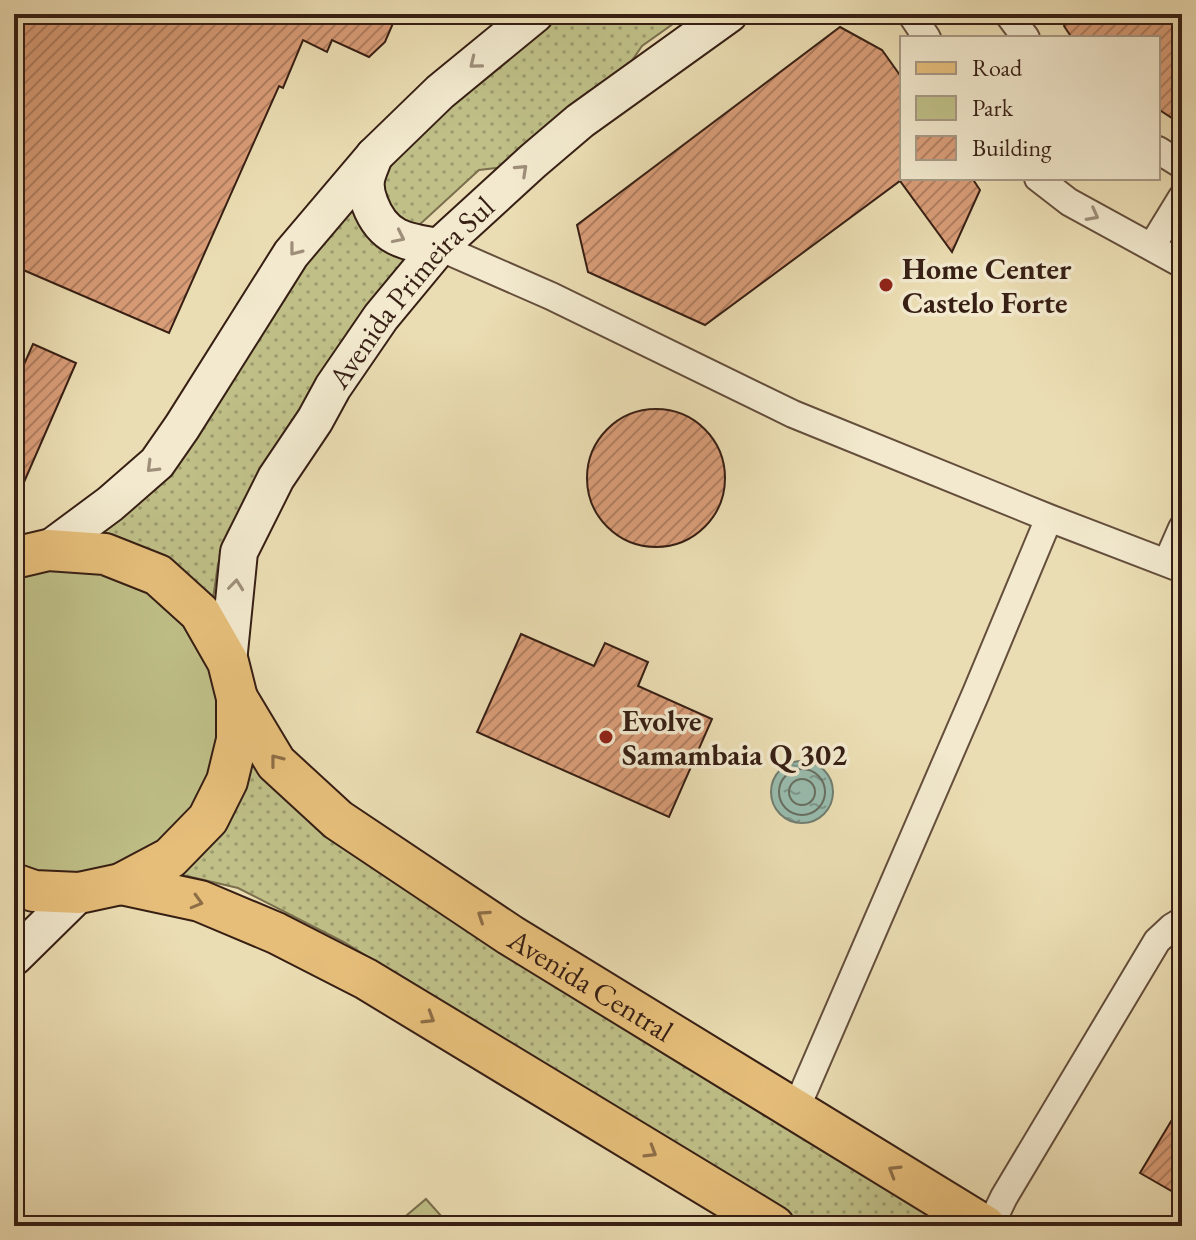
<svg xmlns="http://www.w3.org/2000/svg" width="1196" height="1240" font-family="'EB Garamond',serif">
  <defs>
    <pattern id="grass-dots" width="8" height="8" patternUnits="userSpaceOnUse" patternTransform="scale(2)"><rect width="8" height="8" fill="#bfbf87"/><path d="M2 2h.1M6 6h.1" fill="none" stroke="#9c9b6d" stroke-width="1.8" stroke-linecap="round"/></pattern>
    <pattern id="water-ripples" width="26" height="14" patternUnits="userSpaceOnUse" patternTransform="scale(2)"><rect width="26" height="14" fill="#98bcae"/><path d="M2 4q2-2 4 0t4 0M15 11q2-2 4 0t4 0" fill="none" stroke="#7d988c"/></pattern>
    <pattern id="building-hatch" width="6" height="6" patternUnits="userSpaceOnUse" patternTransform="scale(2)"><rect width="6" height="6" fill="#d99d78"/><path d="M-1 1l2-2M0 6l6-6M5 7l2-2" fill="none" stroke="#b17f61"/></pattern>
  </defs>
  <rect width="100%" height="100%" fill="#ebddb3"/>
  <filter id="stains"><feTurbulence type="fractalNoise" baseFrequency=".0025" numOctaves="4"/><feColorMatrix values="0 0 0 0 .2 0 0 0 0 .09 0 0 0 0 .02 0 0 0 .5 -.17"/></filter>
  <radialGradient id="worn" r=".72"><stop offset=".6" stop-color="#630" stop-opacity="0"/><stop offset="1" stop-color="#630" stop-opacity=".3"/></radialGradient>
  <path fill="url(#grass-dots)" stroke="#7b6f4e" stroke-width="2" d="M552 14H687L642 46 622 75 505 167 479 170 417 227 385 224 380 178 437 114 447 96Z
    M355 188 417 248 233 526 218 564 211 613 91 538Z
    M247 746 856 1170 926 1214 933 1226H818L815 1224 803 1226 344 942 238 888 174 873 207 848 240 785Z"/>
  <path fill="#bfbf87" stroke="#7b6f4e" stroke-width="2" d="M66 567 116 574 162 597 198 634 219 680 225 731 213 781 186 825 147 858 98 876 47 877 14 867V578Z
    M426 1199 450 1226H394Z"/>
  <path fill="url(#water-ripples)" stroke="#717d70" stroke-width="2" d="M771 792a31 31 0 1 1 62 0a31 31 0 1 1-62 0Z"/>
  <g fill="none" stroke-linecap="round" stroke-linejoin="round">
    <path stroke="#686e61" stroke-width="2" d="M779 792a23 23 0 1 1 46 0a23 23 0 1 1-46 0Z
      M789 792a13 13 0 1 1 26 0a13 13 0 1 1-26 0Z"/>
  </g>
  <path fill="url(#building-hatch)" stroke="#371f14" stroke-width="2" d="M20 14H397L385 42 369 57 332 40 327 52 303 40 283 88 279 86 169 333 14 266V28Z
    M1071 14H1182V102L1172 118 1158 109V38H1072L1064 26Z
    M840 27 882 50 902 78V178H972L980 190 952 252 900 181 705 325 588 272 577 225Z
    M33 344 76 363 14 505V387Z
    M587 478a69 69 0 1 1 138 0a69 69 0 1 1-138 0Z
    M521 634 594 666 605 643 648 662 638 686 712 719 669 817 477 732Z
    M1182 1103V1197L1140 1173Z"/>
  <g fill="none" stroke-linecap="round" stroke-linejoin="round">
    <g stroke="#644e3c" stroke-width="30">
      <path id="street" d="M911 14 927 38
        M1008 14 1026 38
        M1158 150 1182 165
        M1038 178 1069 202 1182 264
        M1152 246 1182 197
        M439 247 551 296 793 414 1049 518 1182 569
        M1167 562 1182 528
        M795 1111 976 693 1049 518
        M990 1226 1004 1197 1157 941 1172 927 1182 921"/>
    </g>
    <g stroke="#371f14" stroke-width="40">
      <g id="secondary">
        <path d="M374 156C372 163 367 172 366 180 365 187 367 197 370 204 383 239 406 242 439 247"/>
        <path d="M48 550 110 504 157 463 182 427 291 254 375 155 440 92 535 14"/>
        <path id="s1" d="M228 662 239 552 276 478 315 420 333 387 381 317 439 247 533 161 580 121 729 14"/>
        <path d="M14 957 79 893"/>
      </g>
    </g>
    <g stroke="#371f14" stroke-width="44">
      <g id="primary">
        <path d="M14 558 48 550 105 554 158 575 200 613 228 662 237 698V740L227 781 208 819 170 858 121 884 79 893 34 891 14 884"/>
        <path id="s2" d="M237 698 276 763 338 820 510 935 985 1226"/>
        <path d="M121 884 200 901 276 933 366 979 774 1226"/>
      </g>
    </g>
    <use href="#street" stroke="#f2e9ce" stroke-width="26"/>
    <use href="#secondary" stroke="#f2e9ce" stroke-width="36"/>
    <use href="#primary" stroke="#e6be7a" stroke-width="40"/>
  </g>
  <defs><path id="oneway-chevron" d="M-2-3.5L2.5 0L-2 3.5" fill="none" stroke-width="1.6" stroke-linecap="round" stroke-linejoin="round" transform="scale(2)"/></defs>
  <g stroke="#9e8e7a">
    <use href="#oneway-chevron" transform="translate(475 63) rotate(141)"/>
    <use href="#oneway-chevron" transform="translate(522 170) rotate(-43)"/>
    <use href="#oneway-chevron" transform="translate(1093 215) rotate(28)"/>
    <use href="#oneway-chevron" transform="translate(399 237) rotate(26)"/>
    <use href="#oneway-chevron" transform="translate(295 250) rotate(128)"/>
    <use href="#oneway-chevron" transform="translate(152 467) rotate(135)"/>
    <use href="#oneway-chevron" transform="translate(236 585) rotate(-84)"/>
  </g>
  <g stroke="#8e6e47">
    <use href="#oneway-chevron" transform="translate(276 760) rotate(-128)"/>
    <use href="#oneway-chevron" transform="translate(197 902) rotate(16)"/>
    <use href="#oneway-chevron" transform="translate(483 916) rotate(-146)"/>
    <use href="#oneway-chevron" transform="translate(429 1018) rotate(32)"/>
    <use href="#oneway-chevron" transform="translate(651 1152) rotate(31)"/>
    <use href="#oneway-chevron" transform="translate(894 1171) rotate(-149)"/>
  </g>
  <g fill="#8f2418" stroke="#f2e9ce" stroke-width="3">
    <circle cx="886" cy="285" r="8"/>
    <circle cx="606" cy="737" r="8"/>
  </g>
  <g text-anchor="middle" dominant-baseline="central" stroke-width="7" stroke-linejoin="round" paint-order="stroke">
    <g font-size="30" font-weight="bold" fill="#371f14" stroke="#f2e9ce" text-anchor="start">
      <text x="902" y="268">Home Center<tspan x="902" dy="34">Castelo Forte</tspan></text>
      <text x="622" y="720">Evolve<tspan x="622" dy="34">Samambaia Q 302</tspan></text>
    </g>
    <g font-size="30" fill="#371f14" stroke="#f2e9ce">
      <text stroke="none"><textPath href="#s1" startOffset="424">Avenida Primeira Sul</textPath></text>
      <text stroke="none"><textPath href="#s2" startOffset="462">Avenida Central</textPath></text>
    </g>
  </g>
  <rect width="1196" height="1240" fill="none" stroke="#ebddb3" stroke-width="48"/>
  <rect x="16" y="16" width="1164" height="1208" fill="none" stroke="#371f14" stroke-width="4"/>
  <rect x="24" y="24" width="1148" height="1192" fill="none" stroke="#371f14" stroke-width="2"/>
  <rect x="900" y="36" width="260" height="144" fill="#f2e9ce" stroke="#a79884" stroke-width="2"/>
  <rect x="916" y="62" width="40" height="12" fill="#e6be7a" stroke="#a79884" stroke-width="2"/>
  <text x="972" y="76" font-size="24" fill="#371f14">Road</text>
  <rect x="916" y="96" width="40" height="24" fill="#bfbf87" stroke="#a79884" stroke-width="2"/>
  <text x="972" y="116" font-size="24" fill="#371f14">Park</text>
  <rect x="916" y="136" width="40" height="24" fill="url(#building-hatch)" stroke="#a79884" stroke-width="2"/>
  <text x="972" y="156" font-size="24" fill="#371f14">Building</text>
  <rect width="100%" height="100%" filter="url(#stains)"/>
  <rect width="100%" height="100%" fill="url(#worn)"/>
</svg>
